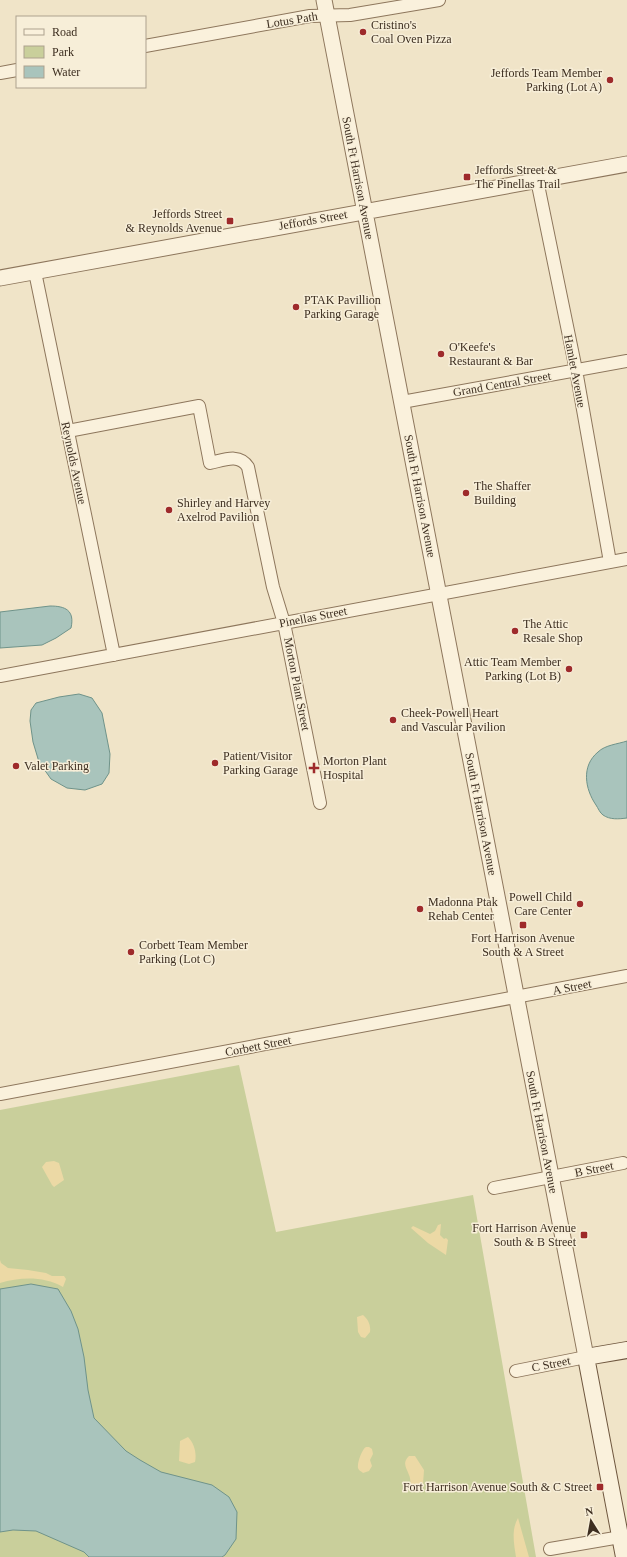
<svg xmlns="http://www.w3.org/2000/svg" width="627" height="1557" font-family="Georgia,serif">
  <rect width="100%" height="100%" fill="#f0e4c8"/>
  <path fill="#c9cf9b" d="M239 1065 276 1232 473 1195 536 1557H0V1110Z"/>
  <path fill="#ecd9a5" d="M54 1161 59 1163 64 1180 54 1187 52 1185 42 1167 46 1162Z
    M441 1224 440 1235 444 1239 446 1238 448 1240 446 1255 428 1243 411 1228 413 1226 430 1234 435 1231 438 1225Z
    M0 1260 1 1263 8 1268 28 1270 46 1273 52 1276H64L66 1279 63 1287C43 1276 21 1277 0 1283Z
    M363 1315C368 1319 371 1325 370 1332L365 1338 361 1337 358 1332 357 1317Z
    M188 1437C194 1443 197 1453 195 1462L189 1464 179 1461 180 1441Z
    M366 1447H369L372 1449 373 1454 370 1460 372 1466 369 1471 363 1473C361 1471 359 1471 358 1468 357 1463 362 1449 366 1447Z
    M409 1456H415L424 1470 423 1484 415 1490 411 1488C410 1484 411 1479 409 1475 406 1467 402 1463 409 1456Z
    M518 1518 529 1557H516C514 1544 511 1530 518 1518Z"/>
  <path fill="#a9c4bc" stroke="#6f938a" d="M50 606C65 606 75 610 71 628L56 638 42 645 0 648V612Z
    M79 694 92 698 102 713 110 754 109 773 102 784 85 790 67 788 51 779 39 762 33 742 30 721 31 710 36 703 59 697Z
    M627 741V818C619 819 610 820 603 815 600 813 598 808 596 805 585 789 581 766 598 752 605 745 618 744 627 741Z
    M31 1284 58 1289 71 1311 78 1329 84 1357 88 1390 94 1418 126 1451 140 1460 161 1472 212 1485 229 1497 237 1512 236 1539 225 1555 222 1557H89L84 1552 36 1531 13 1530 0 1532V1289Z"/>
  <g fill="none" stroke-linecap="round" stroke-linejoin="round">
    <g stroke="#8d765c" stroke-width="14">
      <path id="minor" d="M145 46 310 16 350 15 439 0
        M0 73 17 70
        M537 180 576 370 610 562
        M35 272 114 655
        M402 402 627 361
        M68 431 199 406 210 463C224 460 239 453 248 467L273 587 284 623 320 803
        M0 676 627 559
        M0 1094 627 976
        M494 1188 623 1163
        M516 1371 586 1357
        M550 1549 627 1536"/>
    </g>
    <g stroke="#8d765c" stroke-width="17">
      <path id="tertiary" d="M324 0 586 1357
        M0 278 627 164"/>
    </g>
    <g stroke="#6f573f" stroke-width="18">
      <path id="secondary" d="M624 1557 586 1357 627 1350"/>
    </g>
    <use href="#minor" stroke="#faf1dc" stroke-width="12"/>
    <use href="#tertiary" stroke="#faf1dc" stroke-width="15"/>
    <use href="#secondary" stroke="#faf1dc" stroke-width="16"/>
  </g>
  <g fill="#9e2a2b" stroke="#f7eed8" stroke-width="1.5">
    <circle cx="363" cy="32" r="4"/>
    <circle cx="610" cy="80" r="4"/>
    <rect x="463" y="173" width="8" height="8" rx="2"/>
    <rect x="226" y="217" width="8" height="8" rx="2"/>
    <circle cx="296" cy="307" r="4"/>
    <circle cx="441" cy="354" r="4"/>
    <circle cx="466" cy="493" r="4"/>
    <circle cx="169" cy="510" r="4"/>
    <circle cx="515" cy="631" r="4"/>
    <circle cx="569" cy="669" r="4"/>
    <circle cx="393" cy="720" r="4"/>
    <circle cx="215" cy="763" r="4"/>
    <circle cx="16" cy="766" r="4"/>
    <path d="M312 762h4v4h4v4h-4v4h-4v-4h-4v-4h4z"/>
    <circle cx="580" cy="904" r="4"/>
    <circle cx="420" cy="909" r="4"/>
    <rect x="519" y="921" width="8" height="8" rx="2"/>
    <circle cx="131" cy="952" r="4"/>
    <rect x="580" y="1231" width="8" height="8" rx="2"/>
    <rect x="596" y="1483" width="8" height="8" rx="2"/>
  </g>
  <g text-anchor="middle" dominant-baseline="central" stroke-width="3" stroke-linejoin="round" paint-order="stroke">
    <g font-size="12" fill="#3d2e20" stroke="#f7eed8">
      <text transform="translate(292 20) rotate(-9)">Lotus Path</text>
      <text transform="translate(358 178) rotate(79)">South Ft Harrison Avenue</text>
      <text transform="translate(313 220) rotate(-10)">Jeffords Street</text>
      <text transform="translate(575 371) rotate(79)">Hamlet Avenue</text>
      <text transform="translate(502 384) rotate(-10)">Grand Central Street</text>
      <text transform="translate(74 463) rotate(78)">Reynolds Avenue</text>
      <text transform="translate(420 496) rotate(79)">South Ft Harrison Avenue</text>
      <text transform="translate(313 617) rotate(-11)">Pinellas Street</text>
      <text transform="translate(297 684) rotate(79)">Morton Plant Street</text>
      <text transform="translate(481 814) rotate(79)">South Ft Harrison Avenue</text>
      <text transform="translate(572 987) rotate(-11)">A Street</text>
      <text transform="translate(258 1046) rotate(-11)">Corbett Street</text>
      <text transform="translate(542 1132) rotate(79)">South Ft Harrison Avenue</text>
      <text transform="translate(594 1169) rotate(-11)">B Street</text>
      <text transform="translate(551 1364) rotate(-11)">C Street</text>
    </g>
    <g font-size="12" fill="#3d2e20" stroke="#f7eed8" text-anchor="start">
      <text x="371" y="25">Cristino's<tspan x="371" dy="14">Coal Oven Pizza</tspan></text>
      <text x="602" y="73" text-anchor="end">Jeffords Team Member<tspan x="602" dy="14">Parking (Lot A)</tspan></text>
      <text x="475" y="170">Jeffords Street &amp;<tspan x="475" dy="14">The Pinellas Trail</tspan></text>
      <text x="222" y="214" text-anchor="end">Jeffords Street<tspan x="222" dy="14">&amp; Reynolds Avenue</tspan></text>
      <text x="304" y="300">PTAK Pavillion<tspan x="304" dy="14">Parking Garage</tspan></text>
      <text x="449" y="347">O'Keefe's<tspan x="449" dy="14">Restaurant &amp; Bar</tspan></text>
      <text x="474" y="486">The Shaffer<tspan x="474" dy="14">Building</tspan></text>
      <text x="177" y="503">Shirley and Harvey<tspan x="177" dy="14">Axelrod Pavilion</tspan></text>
      <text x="523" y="624">The Attic<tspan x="523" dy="14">Resale Shop</tspan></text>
      <text x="561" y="662" text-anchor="end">Attic Team Member<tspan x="561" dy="14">Parking (Lot B)</tspan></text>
      <text x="401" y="713">Cheek-Powell Heart<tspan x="401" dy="14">and Vascular Pavilion</tspan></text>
      <text x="223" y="756">Patient/Visitor<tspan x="223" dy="14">Parking Garage</tspan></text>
      <text x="323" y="761">Morton Plant<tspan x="323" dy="14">Hospital</tspan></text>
      <text x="24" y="766">Valet Parking</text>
      <text x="572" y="897" text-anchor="end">Powell Child<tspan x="572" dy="14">Care Center</tspan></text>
      <text x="428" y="902">Madonna Ptak<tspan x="428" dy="14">Rehab Center</tspan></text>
      <text x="523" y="938" text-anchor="middle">Fort Harrison Avenue<tspan x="523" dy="14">South &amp; A Street</tspan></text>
      <text x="139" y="945">Corbett Team Member<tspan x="139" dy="14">Parking (Lot C)</tspan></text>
      <text x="576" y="1228" text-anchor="end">Fort Harrison Avenue<tspan x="576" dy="14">South &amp; B Street</tspan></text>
      <text x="592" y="1487" text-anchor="end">Fort Harrison Avenue South &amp; C Street</text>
    </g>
  </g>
  <rect x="16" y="16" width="130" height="72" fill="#f7eed8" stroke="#ada18e"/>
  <rect x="24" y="29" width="20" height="6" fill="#faf1dc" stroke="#ada18e"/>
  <text x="52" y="36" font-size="12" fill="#3d2e20">Road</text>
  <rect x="24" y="46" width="20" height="12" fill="#c9cf9b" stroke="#ada18e"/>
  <text x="52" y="56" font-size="12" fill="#3d2e20">Park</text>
  <rect x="24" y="66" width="20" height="12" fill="#a9c4bc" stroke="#ada18e"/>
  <text x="52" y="76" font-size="12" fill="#3d2e20">Water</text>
  <g transform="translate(591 1521) rotate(349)" stroke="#f7eed8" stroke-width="3" paint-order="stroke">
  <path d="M0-3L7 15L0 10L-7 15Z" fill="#3d2e20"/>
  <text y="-6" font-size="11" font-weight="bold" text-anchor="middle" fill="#3d2e20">N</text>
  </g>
</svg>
